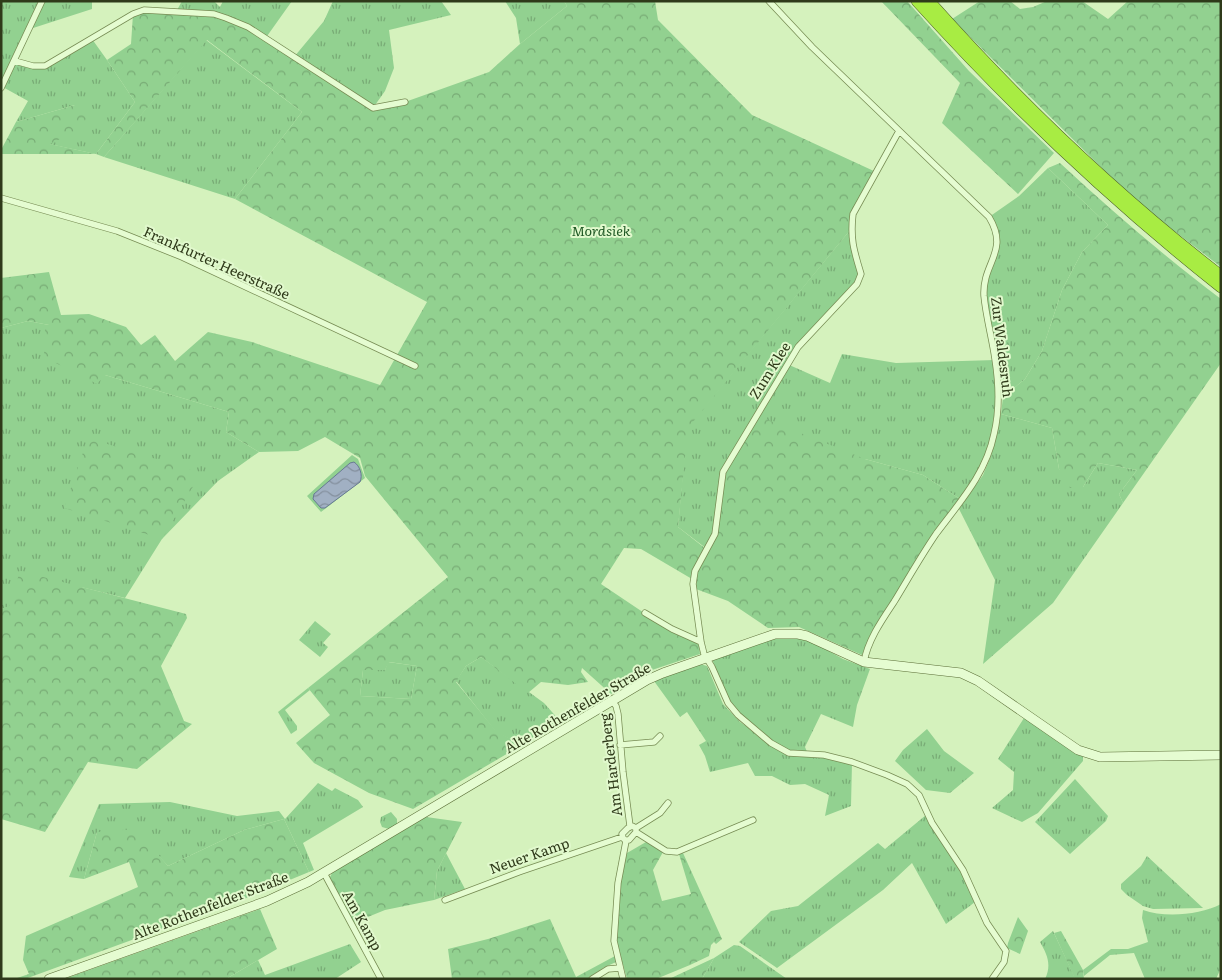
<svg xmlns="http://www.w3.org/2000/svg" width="1222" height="980" font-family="Literata,serif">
  <defs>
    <pattern id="grass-tufts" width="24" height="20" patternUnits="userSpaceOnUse" patternTransform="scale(1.25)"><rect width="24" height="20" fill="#92d190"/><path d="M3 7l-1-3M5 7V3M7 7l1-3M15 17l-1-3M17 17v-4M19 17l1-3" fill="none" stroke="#78ab75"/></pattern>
    <pattern id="forest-crowns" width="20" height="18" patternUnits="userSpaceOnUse" patternTransform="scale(1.25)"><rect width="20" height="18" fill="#92d190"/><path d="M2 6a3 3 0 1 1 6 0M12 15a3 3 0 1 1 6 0" fill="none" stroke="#78ab75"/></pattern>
    <pattern id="water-waves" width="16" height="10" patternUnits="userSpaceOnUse" patternTransform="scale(1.25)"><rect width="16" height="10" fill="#a1b0c3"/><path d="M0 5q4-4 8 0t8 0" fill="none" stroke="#84909e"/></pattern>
  </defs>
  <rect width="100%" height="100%" fill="#d5f2bd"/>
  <path fill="url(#grass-tufts)" d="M1 1H92V9L30 29 15 61 45 66 92 39 107 60 135 102 96 154 49 144 75 105 16 122 28 101 1 86Z
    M182 1H214L220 7 223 1H292L265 39 176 12Z
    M333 1H441L451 15 389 30 394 68 385 91 373 108 294 57 324 21Z
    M505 1H564L567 6 520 44 516 18Z
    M206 40 302 112 235 199 104 157Z
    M1048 168 1108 225 1082 252 1062 290 1042 351 1025 379 1003 397 996 364C996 400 996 437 979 470 974 480 966 489 960 499L923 475 865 459 715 534 707 549 678 527 687 428 851 229 861 274 857 284 787 364 830 383 842 354 896 363 995 360 984 290 996 250 989 217 1019 196Z
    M28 321 49 325 105 375 229 412 226 432 259 452 218 481 162 539 125 598 81 587 1 609V328Z
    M1001 414 1052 428 1059 469 1083 487 1098 463 1137 470 1119 494 1123 503 1053 603 983 664 995 580 959 509 983 475 991 456Z
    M352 455 358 459 365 478 321 512 307 496Z
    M315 621 331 634 323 643 328 647 320 657 299 640Z
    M783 638 803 639 820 646 843 659 870 669 857 705 853 727 821 714 805 747 808 754 852 763 851 806 825 816 829 795 805 784 790 785 772 776H755L748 763 710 772 705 756 699 745 706 741 687 712 680 717 654 681 700 664 707 666 723 704 740 722 765 739 728 703 712 659 768 640Z
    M481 657 544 703 560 721 522 745 496 732 456 681 466 666Z
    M388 662 417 666 411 699 360 696 363 670H385Z
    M308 688 310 690 285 710 297 726V730L291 734 278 712Z
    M1024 718 1078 753 1083 757V761L1038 813 1022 822 992 808 1013 790 1014 772 998 759Z
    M927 729 944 751 974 773 950 793 926 790 895 761 903 750Z
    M1075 779 1108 816 1106 821 1070 854 1035 822Z
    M318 783 332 791 335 788 358 800 363 807 303 843 314 870 309 872 284 819 244 830 168 866 155 852 97 832 84 879 69 877 99 804 170 802 237 816 279 811 285 819Z
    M391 812 397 819V824L389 829 382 827 380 822 381 817Z
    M926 815 963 873 975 902 946 924 912 863 883 890 777 968 739 942 771 911 798 906 878 843 885 849Z
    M446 853 465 889 434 900 437 871Z
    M1147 856 1203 908 1153 909 1143 906 1127 895 1121 889V884L1141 866Z
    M1221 904V968L1216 979H1145L1134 953 1110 955 1084 976 1083 970 1111 949H1128L1148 942 1142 918 1143 910C1165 918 1200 915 1221 904Z
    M1053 931 1075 978V979H1045C1052 965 1047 954 1040 942Z
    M350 944 361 962 335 979H226L258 960 265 975Z
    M734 945 740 946 787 979H702L714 958Z"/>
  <path fill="url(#forest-crowns)" fill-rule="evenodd" d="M564 1H655L658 20 752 115 876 172 853 214 851 229 688 428 678 527 706 549 715 534 723 472 756 415 865 459 923 475 960 499 868 641 862 655 799 627 768 628 728 601 696 589 697 574 692 579 641 549 624 548 601 584 674 633 699 644 700 654 652 670 611 694 582 668 581 672 588 682 568 685 541 682 528 693 481 657 466 666 456 682 496 731 522 745 413 809 369 793 314 763 296 743 330 715 308 688 448 577 365 476 360 458 325 437 298 451 259 452 226 432 229 412 105 375 97 384 44 357 45 329 49 325 28 321 1 328V278L49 272 61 315 89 314 126 327 141 345 155 335 175 361 208 332 252 342 380 385 427 302 235 199 302 112 207 40 104 157 96 154H1V150L16 122 75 105 87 113 84 127 50 144 96 154 135 102 107 60 131 44 133 14 144 10 214 14 248 27 373 108 405 102 489 72 520 44 567 6ZM389 662 417 666 411 699 360 696 363 670H385Z
    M881 1H907L969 71 1054 153 1018 194 942 123 960 83Z
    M980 1H1010L1020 9 1033 7 1047 1H1082L1108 19 1128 1H1221V267L1134 200 952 19Z
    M1060 163C1112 211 1165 257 1221 299V363L1123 503 1119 494 1137 470 1098 463 1083 487 1070 488 1059 469 1052 428 1001 414 1003 397 1025 379 1042 351 1062 290 1082 252 1108 225 1048 168Z
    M88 438 201 473 162 539 64 508Z
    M20 571 186 614 187 618 161 666 184 721 192 724 137 769 88 762 45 832 1 819V609L9 606Z
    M426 817 462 822 437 871 434 900 385 910 353 923 329 879 332 873Z
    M284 819 309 872 244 899 25 979H14L29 974 23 960 26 936 138 887 129 862 84 879 97 832 136 829 168 866 244 830Z
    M646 842 663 852 653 870 662 901 691 894 679 854 683 853 722 939 716 944 714 942 711 945 709 956 690 965 656 979H627L616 940 620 883 627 853Z
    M260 909 277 949 226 979H64Z
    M1018 917 1028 931 1020 954 1007 948 1008 943Z
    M550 919 576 977 615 956 616 962 603 968 587 979H452L448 949 488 939Z
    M1061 931 1083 970 1084 979H1075L1054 933Z
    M714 958 702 979H669Z"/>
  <path fill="url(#water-waves)" stroke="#677992" d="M354 462C360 466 363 475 360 482L325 508H321L313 499 314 494 350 463Z"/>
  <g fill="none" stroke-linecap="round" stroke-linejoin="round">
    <g stroke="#778c54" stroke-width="7">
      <path id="street" d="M769 1 812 47 989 217C1010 252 982 262 984 296 986 317 992 338 995 359 999 384 1000 409 994 434 986 474 959 503 936 534 921 556 908 579 894 602 882 620 868 640 864 662
        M15 61 33 66H45L133 14 144 10 214 14 226 18 248 27 373 108 405 102
        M1 88 42 1
        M899 131 853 214C850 239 854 251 861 274L857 284 798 347 723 472 715 534 695 571 693 584 701 642 704 654 712 667 728 703 738 715 771 743 789 753 824 755 852 762 887 775 907 784 919 795 932 823 963 870 987 923 1006 951 1004 962 992 979
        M1 198 117 231 182 257 415 366
        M645 613 672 629 701 642
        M612 701 616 706 618 714 623 772 630 826
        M620 745 654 742 660 736
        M632 826 636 828V832L629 840H625L623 838 622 834 628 828Z
        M636 828 660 813 668 803
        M636 832 666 851 677 852 753 820
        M324 873 381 979
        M445 900 519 872 622 837
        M592 979 608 969 620 968
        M623 979 614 941 618 883 626 841"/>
    </g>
    <g stroke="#5b6e37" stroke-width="10">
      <path id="secondary" d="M49 979 267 901 308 882 647 680 663 673 775 634H798L807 636 864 662 961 673 978 681 1078 750 1100 757 1221 755"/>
    </g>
    <g stroke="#4a5929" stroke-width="12">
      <path id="highway" d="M917 1C1011 105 1111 200 1221 287
        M929 1C1018 101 1115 194 1221 276"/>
    </g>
    <use href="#street" stroke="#e5fcd1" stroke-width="5.5"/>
    <use href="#secondary" stroke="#e5fcd1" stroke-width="9"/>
    <use href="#highway" stroke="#a8ec43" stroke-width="11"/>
  </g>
  <g text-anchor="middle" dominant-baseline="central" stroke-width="4" stroke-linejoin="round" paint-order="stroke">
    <g font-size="14" font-style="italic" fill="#1f5824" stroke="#e1f9cd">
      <text x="601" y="230">Mordsiek</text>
    </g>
    <g font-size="14" fill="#2f3a1a" stroke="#e1f9cd">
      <text transform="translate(217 262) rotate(24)">Frankfurter Heerstraße</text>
      <text transform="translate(1003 347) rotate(83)">Zur Waldesruh</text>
      <text transform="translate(769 370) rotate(-58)">Zum Klee</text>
      <text transform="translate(577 707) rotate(-30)">Alte Rothenfelder Straße</text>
      <text transform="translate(610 765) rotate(-97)">Am Harderberg</text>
      <text transform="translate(529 855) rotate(-19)">Neuer Kamp</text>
      <text transform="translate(210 905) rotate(-21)">Alte Rothenfelder Straße</text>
      <text transform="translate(363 920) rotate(61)">Am Kamp</text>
    </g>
  </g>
  <rect width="1222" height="980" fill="none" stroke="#2f3a1a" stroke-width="5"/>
</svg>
